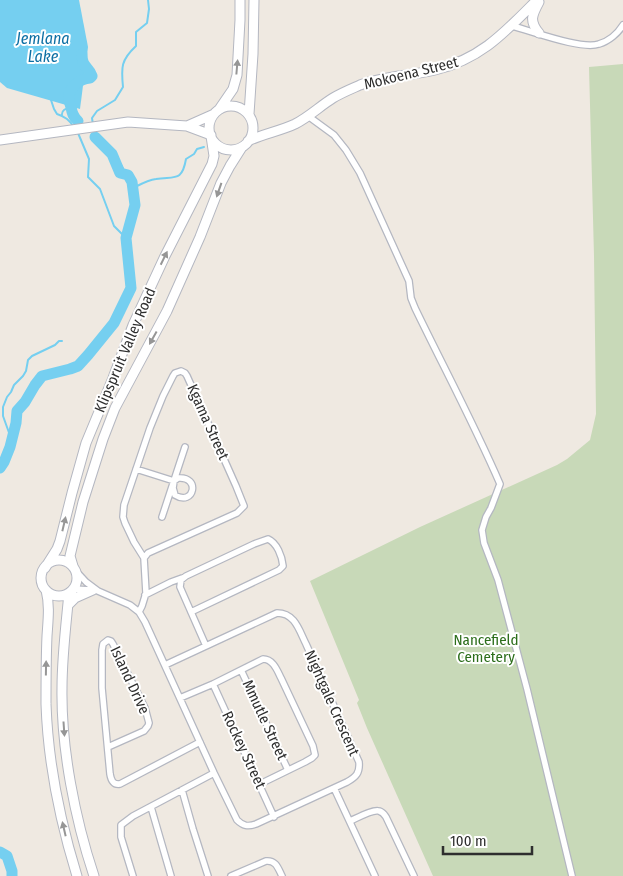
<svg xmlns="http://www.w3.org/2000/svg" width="623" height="876" font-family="'Fira Sans Condensed',sans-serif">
  <rect width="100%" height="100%" fill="#efe9e1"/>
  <path fill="#c8d9b8" d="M623 64V876H433L367 728 357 703 359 700 310 581 420 527 557 465 567 459 590 440 596 414 594 256 589 67Z"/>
  <path fill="#75cff0" d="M0 0H79L88 47 80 109 7 88 0 82Z"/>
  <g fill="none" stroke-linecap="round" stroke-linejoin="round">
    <path stroke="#75cff0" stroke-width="2" d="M51 100 54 109 57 114C66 117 69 120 74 127
      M62 116C61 110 66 108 71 108
      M93 125 92 118 97 111 115 100 123 87C121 67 121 60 136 46V32L147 23 149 9 148 0
      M94 130 95 137
      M78 133 89 159 88 177 100 189 114 226 126 238
      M112 154 120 163 126 174
      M133 188C141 184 148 180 156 179 175 176 182 182 186 159L194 154 197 149 204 147
      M12 441 3 416V407L7 397 11 392 14 385 23 376 26 371 28 360 32 356 55 345 59 341H62"/>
    <path stroke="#75cff0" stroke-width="11" d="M78 121C73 117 72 113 71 107 70 104 69 102 69 99 68 87 80 79 90 78L92 76C88 65 82 68 82 54
      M0 468 4 462 10 447 16 423 17 411 25 402 35 385 42 376 70 369 78 366 88 355 114 323 131 288 126 238 135 205 132 182 128 175 120 173 112 154 95 137
      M0 852 7 856 12 871V876"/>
    <g stroke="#b4b7c1" stroke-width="8">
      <path id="minor" d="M512 26C532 31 581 50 599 44 609 41 618 33 623 25
        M308 116 334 135 346 150 360 173 409 281 411 298 415 308C443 366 474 424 500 484L491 508 486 517 482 530 484 543 498 580 527 689 572 876
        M136 469 174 481 178 478C201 476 194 507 175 495L173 488 174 481
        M162 517 185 447
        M75 570 86 582 98 591 130 605 139 612 145 622 214 773 237 820C243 826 248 827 256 824L347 782C356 777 360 773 359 762L306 644C299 630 295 613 277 613L165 665
        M73 589 91 590
        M145 595 171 582 182 578
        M139 612 142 606 146 593 144 558 134 542 125 523 123 517 124 505 150 428 163 396 173 376 175 373 181 371 185 373 187 376 236 486 244 506 237 513 148 553 144 558
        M191 612 279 570 283 566C282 556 277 543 268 539L254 544 186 576 181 580 180 587 206 646
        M241 670 288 770
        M213 684 274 817
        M180 698 213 684 263 659C273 659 277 670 281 678L313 746 315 755 312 758 305 762 260 784
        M108 747 144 731 148 726 149 723 145 708 113 644 111 641 108 640 103 644 102 650V688L110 774C111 780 113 785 120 784L200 742
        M334 788 375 876
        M182 790 193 829 208 876
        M151 807 171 876
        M350 821C357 818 373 809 379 811 383 812 384 814 386 817L414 876
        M133 876 121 837V825L133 816 214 773
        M231 876 266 861C276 860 278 868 282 876"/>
    </g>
    <g stroke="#b4b7c1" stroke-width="11">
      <path id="secondary" d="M539 2C532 15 529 21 539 33
        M209 128a22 22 0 1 1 44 0a22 22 0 1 1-44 0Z
        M220 108 233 89 237 75 240 20V0
        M249 114 253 54 254 0
        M187 126 214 114
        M0 140 128 122 187 126 211 135
        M248 141C263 134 280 131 295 124 309 117 320 106 333 98 341 93 351 89 360 85 384 76 410 76 435 70 481 59 505 32 537 0
        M41 578a18 18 0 1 1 36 0a18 18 0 1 1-36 0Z
        M73 566 70 556 83 502 103 439 115 408 167 311 200 237 221 183 230 166 242 147
        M45 568 57 549 60 541 72 493 86 443 113 378 133 325 165 256 212 164 214 156 211 136
        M46 590C50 606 48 620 47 636 46 658 46 681 46 704 48 762 60 821 77 876
        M69 593C66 625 62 656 62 688 61 748 75 819 94 876
        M68 605 75 598 93 590"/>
    </g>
    <use href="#minor" stroke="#fff" stroke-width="5.5"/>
    <use href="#secondary" stroke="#fff" stroke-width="9"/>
  </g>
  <defs><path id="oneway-solid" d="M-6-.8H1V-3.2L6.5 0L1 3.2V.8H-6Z" transform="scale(1.25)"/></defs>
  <g fill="#969696">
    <use href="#oneway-solid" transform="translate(237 67) rotate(-85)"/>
    <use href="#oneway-solid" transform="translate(219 190) rotate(109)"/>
    <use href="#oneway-solid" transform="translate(164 258) rotate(-64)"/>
    <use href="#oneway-solid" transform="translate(153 338) rotate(119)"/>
    <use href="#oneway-solid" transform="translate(64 524) rotate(-77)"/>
    <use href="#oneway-solid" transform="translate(46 668) rotate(-89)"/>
    <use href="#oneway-solid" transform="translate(64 729) rotate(86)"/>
    <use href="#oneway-solid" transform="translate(64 829) rotate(-103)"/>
  </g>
  <g text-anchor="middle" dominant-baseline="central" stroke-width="4" stroke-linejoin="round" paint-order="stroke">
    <g font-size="15" fill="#2e2e2e" stroke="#fff">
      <text transform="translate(411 73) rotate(-14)">Mokoena Street</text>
      <text transform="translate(125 350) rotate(-67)">Klipspruit Valley Road</text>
      <text transform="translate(208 422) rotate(66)">Kgama Street</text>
      <text transform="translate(130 680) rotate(65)">Island Drive</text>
      <text transform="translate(332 703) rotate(66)">Nightgale Crescent</text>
      <text transform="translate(265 720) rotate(65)">Mmutle Street</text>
      <text transform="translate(244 750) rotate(65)">Rockey Street</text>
    </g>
    <g font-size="15" fill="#2c6e1b" stroke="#fff">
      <text x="486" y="640">Nancefield<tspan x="486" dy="17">Cemetery</tspan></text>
    </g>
    <g font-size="16" font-style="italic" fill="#0d6fa3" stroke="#fff">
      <text x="43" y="38">Jemlana<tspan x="43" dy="18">Lake</tspan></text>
    </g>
  </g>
  <path d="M443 846v8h89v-8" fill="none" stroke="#2e2e2e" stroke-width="2.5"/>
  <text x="450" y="846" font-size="15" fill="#2e2e2e" stroke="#ffffff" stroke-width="4" paint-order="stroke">100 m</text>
</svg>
